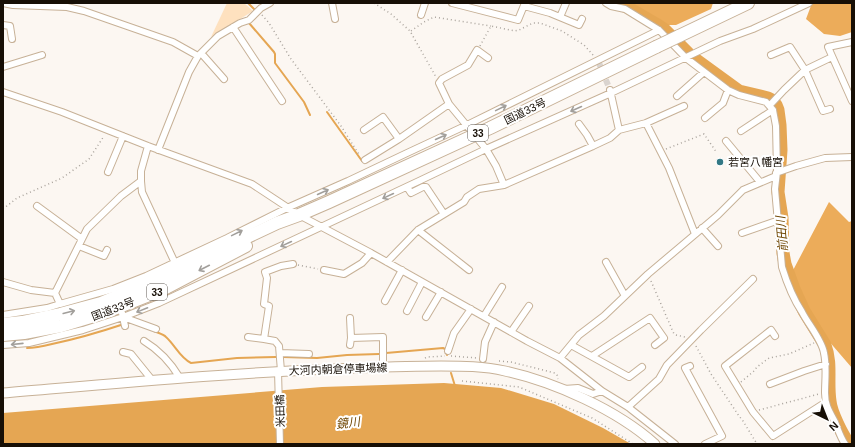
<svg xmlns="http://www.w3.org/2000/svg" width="855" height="447" font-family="Arial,'Noto Sans JP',sans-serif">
  <rect width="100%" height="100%" fill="#fcf7f2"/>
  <path fill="#fee1bf" d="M227 3H244L253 11 211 37Z"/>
  <path fill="#ecac5a" d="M620 3H713L711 9 676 25H667L654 18 627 5Z
    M812 3H852V32L840 36 824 34 806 19Z
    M829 202 849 222 852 221V368L815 325 790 276Z"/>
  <path fill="#e5a653" d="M444 383 501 388 554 404 603 428 631 444H3V413L322 387Z"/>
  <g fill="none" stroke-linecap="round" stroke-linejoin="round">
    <path stroke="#e5a653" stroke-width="2" d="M248 3 254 9
      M249 23 274 52 275 54V63L304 102 310 115
      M327 112 362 161
      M154 331C158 333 163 334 166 337 175 345 180 358 191 363L237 358 276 357
      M27 348C35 348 44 346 52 344 76 339 100 332 124 324
      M386 353 443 348 445 349 447 355
      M283 357 317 358 347 355 379 354
      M451 373 455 386"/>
    <path stroke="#e5a653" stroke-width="13" d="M616 3 627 7 656 24 665 30 688 53
      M695 59 739 91 768 98 772 100 776 105 778 110 780 125 781 150 778 192 782 218 783 253 785 264 794 289 804 311 825 345C832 363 827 382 830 401 831 412 842 434 849 444"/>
  </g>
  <path fill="#dcc6ac" stroke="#b49e85" d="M721 158 724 163 720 166 716 160Z"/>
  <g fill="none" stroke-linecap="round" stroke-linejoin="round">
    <path stroke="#dad4cf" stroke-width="6" stroke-dasharray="6 3" stroke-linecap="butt" d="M599 63 610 90"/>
    <g stroke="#c7b197" stroke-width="8">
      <path id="street" d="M3 3 13 5 67 7 84 11 173 42 198 56 189 72 158 150
        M332 3 335 19
        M452 3 518 20 525 3
        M606 3 611 6 625 9 659 30 686 58 728 90 739 95 766 102 773 110 776 126 777 172 775 189 782 267C786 280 794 300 802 312 808 324 822 340 824 353 827 366 825 380 825 393 825 405 829 411 835 422 838 429 840 437 845 444
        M524 6 550 13 579 25 582 19
        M421 15 425 3
        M560 17 566 3
        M3 25 10 26 12 39
        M233 27 282 101
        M852 42 828 47 852 101
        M201 53 224 79
        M771 55 790 47 805 70 823 111 830 109
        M198 56 218 36 240 23 249 20 261 8 270 3
        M3 67 42 55
        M610 90 619 130
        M3 92 62 112 148 146 252 184 299 215 371 253 527 341 560 358 602 391 628 407 675 444
        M677 96 704 72
        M449 104 439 83 442 79 468 65 477 50 488 58
        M770 105 784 90 805 70 832 57
        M705 118 723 103 728 90
        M646 123 684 106
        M579 124 587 135 593 146
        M364 130 383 117 399 139
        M741 131 773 110
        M726 141 760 182
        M365 160 399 139 449 104 486 149 496 166 504 185
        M108 172 123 136
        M776 173 796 166 825 158 852 157
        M141 181 142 192 175 263
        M407 187 411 193 423 187H426L444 214
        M37 206 82 239
        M702 228 718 246
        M418 230 469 270
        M742 233 779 220
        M79 246 104 256 107 250
        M387 262 418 230 464 202 467 197 479 189 504 185 593 146 610 138 619 130 646 123 669 168 695 234
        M606 262 625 296
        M324 270 344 274 362 263 371 253
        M3 282 31 290 55 293
        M385 301 402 270
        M60 304 55 293 87 229 121 196 141 181V171L148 146
        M407 311 422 282
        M122 313 125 326
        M3 315 47 308 60 304 113 289 146 276 227 238 287 208 348 181 407 153 467 125 659 30
        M484 316 502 287
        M123 317 156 329
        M426 317 441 292
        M350 318 351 338 350 345
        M511 332 529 306
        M775 336 771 330 725 366 753 412 773 436 826 402
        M248 337 264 339
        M351 338 383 337V367
        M144 341C159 350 171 363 180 378
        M3 345 29 343 83 330 123 317 159 303 421 180 486 149 611 93 720 41 753 29 809 3
        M571 345 629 377 642 367
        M448 351 454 333 471 309
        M123 352 131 354 152 380
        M280 353 309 354
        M592 356 650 318 664 338 655 345
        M560 358 579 335 604 316 648 274 718 215 743 190 776 176
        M483 359 485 342 494 322
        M690 366 685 368 722 436 705 444
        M278 371 280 444
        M281 371 279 346 275 341 264 339 269 306 264 304 267 278 265 272 281 266 293 264
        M770 384 804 371 826 364
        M564 389 578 388 593 394 602 391
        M628 407 659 379 667 365 701 330 753 279"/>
    </g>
    <g stroke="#c7b197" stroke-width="11">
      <path id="secondary" d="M3 393C121 383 238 372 357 368 385 367 413 366 441 366 462 366 484 366 505 371 555 382 617 410 655 444"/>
    </g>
    <g stroke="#c7b197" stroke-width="14">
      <path id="highway" d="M679 36 748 3
        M3 324 22 322 60 314 101 303 156 280 277 223 299 215 329 202 490 128 656 47
        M3 335 24 333 61 326 104 313 162 290 246 246"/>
    </g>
    <path stroke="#aaa49d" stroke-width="1.5" stroke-dasharray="1 3" stroke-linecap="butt" d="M374 3 391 14 410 31 436 77
      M262 15 269 23 291 59 341 126 360 156
      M411 31 424 22 434 17 491 26
      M480 46 491 26 515 31 519 30 533 23H540L562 31 584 45 594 56
      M666 149 704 134 717 153
      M3 209 17 198 62 178 89 159 104 136
      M298 265 318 269
      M651 281 674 334 676 335 685 337
      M696 346 711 374 739 416 743 421 757 444
      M451 356 477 358
      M425 358 427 357 445 356
      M499 361 511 362 555 373 557 375 558 379
      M462 381 519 387 592 418 633 444
      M741 382 754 371 757 367 769 358 789 354 814 343
      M759 410 819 394"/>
    <use href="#street" stroke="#fff" stroke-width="6"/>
    <use href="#secondary" stroke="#fff" stroke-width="9"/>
    <use href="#highway" stroke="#fff" stroke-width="12"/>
    <g stroke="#c7b197" stroke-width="14" stroke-linecap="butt">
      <path id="highway-bridge" d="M656 47 679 36"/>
    </g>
    <use href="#highway-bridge" stroke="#fff" stroke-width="12"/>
  </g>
  <defs><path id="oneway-shaft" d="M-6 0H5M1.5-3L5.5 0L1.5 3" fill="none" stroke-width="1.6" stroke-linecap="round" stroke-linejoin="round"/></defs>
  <g stroke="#a29f9b">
    <use href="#oneway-shaft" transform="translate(501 108) rotate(-26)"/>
    <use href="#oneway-shaft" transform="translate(576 109) rotate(156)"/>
    <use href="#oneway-shaft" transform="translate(441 137) rotate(-24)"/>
    <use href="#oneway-shaft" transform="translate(323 192) rotate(-24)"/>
    <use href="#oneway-shaft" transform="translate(388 196) rotate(155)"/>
    <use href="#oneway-shaft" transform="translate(237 233) rotate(-26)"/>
    <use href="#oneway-shaft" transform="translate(286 244) rotate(155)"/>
    <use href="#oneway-shaft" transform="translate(204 268) rotate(153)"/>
    <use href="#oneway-shaft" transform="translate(142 310) rotate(158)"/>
    <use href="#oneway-shaft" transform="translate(69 312) rotate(-14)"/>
    <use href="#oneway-shaft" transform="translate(17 344) rotate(174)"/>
  </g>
  <circle fill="#327885" stroke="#fff" stroke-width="1.5" cx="720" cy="162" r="4"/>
  <g text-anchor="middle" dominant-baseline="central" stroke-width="4" stroke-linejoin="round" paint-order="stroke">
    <g fill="#fff" stroke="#5d5751" stroke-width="1">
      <rect x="468" y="125" width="20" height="16" rx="3"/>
      <rect x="147" y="284" width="20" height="16" rx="3"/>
    </g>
    <g font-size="10" font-weight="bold" fill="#170f06">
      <text x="478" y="133">33</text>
      <text x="157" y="292">33</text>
    </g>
    <g font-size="11" fill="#170f06" stroke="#fff">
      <text transform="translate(525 111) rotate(-26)">国道33号</text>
      <text transform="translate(113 309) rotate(-21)">国道33号</text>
      <text transform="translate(338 369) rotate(-2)">大河内朝倉停車場線</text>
      <text transform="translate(280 411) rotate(-92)">米田橋</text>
    </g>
    <g font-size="11" fill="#170f06" stroke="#fff" text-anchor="start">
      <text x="728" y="162">若宮八幡宮</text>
    </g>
    <g font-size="12" font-style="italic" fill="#704703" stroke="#fff">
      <text transform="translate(782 234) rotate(-95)">前田川</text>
      <text transform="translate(348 423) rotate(-7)">鏡川</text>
    </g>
  </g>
  <rect width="855" height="447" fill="none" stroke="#170f06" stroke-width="8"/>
  <g transform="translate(827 419) rotate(137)" stroke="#ffffff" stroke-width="3" paint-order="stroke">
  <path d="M0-3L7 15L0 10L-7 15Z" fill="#170f06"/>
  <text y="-6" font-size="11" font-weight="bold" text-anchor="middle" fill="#170f06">N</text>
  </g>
</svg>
